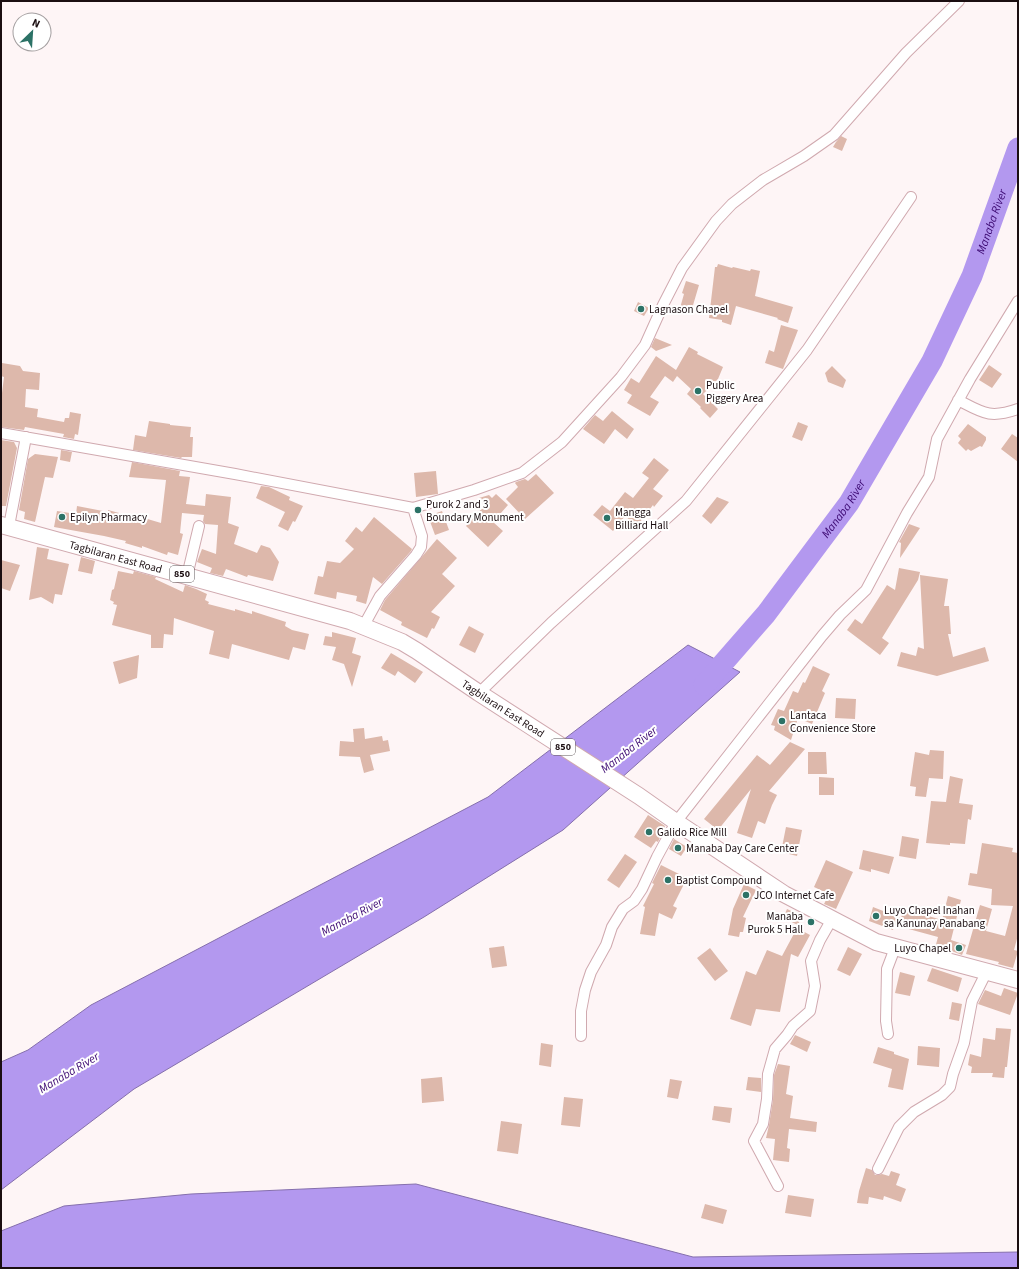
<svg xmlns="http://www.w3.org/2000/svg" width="1019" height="1269" font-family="'Source Sans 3',sans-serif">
  <rect width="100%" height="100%" fill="#fef5f6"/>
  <path fill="#b398ef" stroke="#856fac" d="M688 645 740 672 563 830 424 917 134 1089 1 1190V1062L28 1050 91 1005 488 797Z
    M416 1184 693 1257 1018 1252V1268H1V1231L64 1206 191 1194Z"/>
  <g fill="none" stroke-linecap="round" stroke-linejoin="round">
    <path stroke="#b398ef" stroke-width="21" id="s1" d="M704 685 766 614 849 503 932 361 972 276 1018 148"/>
  </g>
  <path fill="#ddb8ab" d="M841 136 847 139 842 151 833 147 836 142Z
    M718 264 732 268 733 267 750 271 751 269 760 271 755 296 793 307 788 323 777 319 778 318 736 306 731 325 722 322V320L709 318 715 267H717Z
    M686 281 699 285 691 312 680 308 684 294 682 293Z
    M638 302 649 308 644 316 634 311Z
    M781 325 798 330 783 369 765 363 769 350 774 352Z
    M655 338 672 345 656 351 651 347Z
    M689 347 698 352 697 354 723 367 718 379 703 394 718 409 710 418 700 408 701 407 687 394 691 389 677 376 673 382 665 376 650 397 659 402 650 416 627 403 632 395 624 390 631 378 639 383 656 356 676 370Z
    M2 363 20 366 23 371 40 373 39 390 26 389 25 407 38 409 37 417 64 422 65 418H69L70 412 81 414 78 435 75 434 74 439 63 437 64 434 25 427 24 430 1 427V401L4 377 1 376Z
    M989 365 1002 374 992 388 979 380Z
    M832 366 846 380 843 388 828 382 825 373Z
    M612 411 634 429 627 439 615 429 604 444 583 429 595 415 603 421Z
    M149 421 170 424V425L191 427 190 437H193L192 457H182L181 458 133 450 135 435 146 437Z
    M798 422 808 426 802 441 792 437Z
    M968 424 986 437V440L982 447 980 446 971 451 968 449 966 451 958 443 961 439 958 436Z
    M1012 434 1018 438V462L1001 449Z
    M1 440 14 442 17 448 6 506H1Z
    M61 450 72 452 70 462 60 460Z
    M35 454 58 457 53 478 45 477 35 522 24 519 25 512 19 510 28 459Z
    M654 458 669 470 653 489 663 496 654 507 653 505 637 526 625 516 613 531 593 515 602 505 610 511 625 492 633 498 649 478 642 473Z
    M132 462 180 471 179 476 190 477 186 504 205 506 206 494 231 497 228 523 239 527 234 544 257 553 261 545 270 548 279 562 273 581 248 575 247 577 226 569 223 576 210 573 212 568 197 562 202 549 216 554 218 525 205 524 203 521 204 515 182 513 180 533 183 534 178 555 168 552 167 555 142 546V548L125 543 126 541 104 536 54 527 57 511 76 514 77 506 108 512V510L134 517V515L161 523 166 480 129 477Z
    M436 471 438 494 416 497 414 473Z
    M536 474 554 493 525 519 506 499 518 487 515 483 516 482 525 479 528 481Z
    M261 486 269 487 290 497 289 500 303 506 295 522 293 521 288 531 278 526 285 512 256 498Z
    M496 494 508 505 493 522 503 531 488 547 466 526 485 505 479 498 489 495 492 498Z
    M717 497 729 502 711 524 702 516Z
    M442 511 449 530 435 535 428 516Z
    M374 517 412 549 411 551 382 584 373 577 366 604 356 601 357 596 337 592 336 599 314 594 318 576 323 577 327 561 340 563 354 549 345 541 356 527 362 532Z
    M909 524 920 528 900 558 901 543 899 542Z
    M437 539 457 558 442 574 455 586 431 612 440 617 434 629 432 628 427 638 401 625 402 622 380 610 385 600Z
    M37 547 49 549 47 559 69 564 62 595 55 594 53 604 41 597 29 600Z
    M81 557 95 561 92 574 78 571Z
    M1 560 20 565 10 591 1 588Z
    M899 568 920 572 918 580 882 638 889 643 880 655 847 630 855 619 862 624 887 585 895 590Z
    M118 571 133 574 134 571 156 577 155 579 183 592 185 585 196 589 207 594 205 600 209 602 208 604 235 611V609L252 614V611L286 622 285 626 292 630 309 634 305 650 293 647 289 660 232 644 229 659 209 654 214 631 174 618 173 635 164 634 163 648H151V635L112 625 117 605 113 604 114 602 110 600 112 590 114 589Z
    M920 575 948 579 944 606H949L951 634H948L953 657 985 647 989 661 937 676 897 666 901 652 916 656 918 647 924 649Z
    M469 626 484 634 475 653 459 645Z
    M332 632 356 638 352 653 361 656 352 687 344 664 332 660 336 647 323 645 325 636 332 637Z
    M391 653 423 672 415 683 398 671 395 676 381 668Z
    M139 655 137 678 119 684 113 662Z
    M813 666 830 674 822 691 825 693 812 724 798 718 791 740 774 730 775 726 771 725 778 709 784 711 793 691 798 693 803 682 805 683Z
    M836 698 856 699 855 719 835 718Z
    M364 728 365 739 382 736 383 741 388 740 390 751 370 755 374 770 364 773 360 757 339 756 340 741 354 742 353 729Z
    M790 742 805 749 769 791 777 795 772 805 765 824 758 821 752 838 737 833 751 789 718 830 704 819 757 755 770 765Z
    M930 750 944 751 943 779 929 778 926 797 915 796 916 787 910 786 915 752 929 755Z
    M808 752H826L827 774H808Z
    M950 776 963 779 959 803 973 805 971 820 968 819 965 844 950 843V845L926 843 931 801 946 802Z
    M819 777 834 778V795H819Z
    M648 815 665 826 658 842 656 841 651 848 634 837Z
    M786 827 802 830 797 856 781 852Z
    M902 836 919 839 916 859 899 856Z
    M674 839 687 847 681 856 669 849Z
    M982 843 1013 848 1012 852 1018 853V935L1014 950 1018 951 1013 968 998 964 999 962 966 954 980 905 992 909 986 931 1005 936 1013 906 991 905 992 889 968 885 970 873 977 874Z
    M863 850 894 857 889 874 871 869V872L859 869Z
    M625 854 637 862 619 888 607 880Z
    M826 860 853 872 836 909 824 904 829 894 814 887Z
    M661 865 687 878 673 906 677 908 672 919 659 913 655 936 640 934 645 907 643 906 654 884 652 883Z
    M744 884 756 890 743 917 746 918 743 932H740L739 937 728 935 733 909Z
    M948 896 961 900 951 940 966 945 962 955 949 950 948 952 935 948 938 937 894 925 893 930 869 921 873 907 901 918 903 911 917 915 918 913 942 920Z
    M787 909 802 916 798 925 783 918Z
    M797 928 810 935 798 957 791 954 780 1012 756 1009 751 1026 730 1019 746 971 756 975 767 950 782 956Z
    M504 946 507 966 492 968 489 948Z
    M848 947 862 954 850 976 837 970Z
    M710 948 728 971 715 981 697 958Z
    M932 968 962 978 958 992 927 981Z
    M900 972 915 976 910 996 895 993Z
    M1004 988 1018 993 1010 1015 978 1004 985 990 1001 996Z
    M952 1002 962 1004 959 1021 949 1019Z
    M996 1028 1011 1029 1007 1067H1005L1004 1078 992 1077 993 1073H971L972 1067 968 1065 970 1054 981 1057 983 1038 995 1040Z
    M795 1035 811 1042 807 1052 790 1044Z
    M541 1043 553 1045 551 1067 539 1065Z
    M918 1046 940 1048 939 1067 917 1065Z
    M878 1047 894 1052V1054L909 1059 903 1090 888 1087 892 1069 873 1063Z
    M778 1064 790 1066 786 1094 793 1096 790 1118 817 1122 816 1132 789 1129 787 1148 790 1149 789 1162 773 1160 775 1139 766 1138 769 1125 773 1100 774 1075Z
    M442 1077 444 1101 422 1103 421 1079Z
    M748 1077 761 1078V1092L746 1090Z
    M670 1079 682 1081 678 1099 667 1097Z
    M564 1097 583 1099 580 1127 561 1125Z
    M714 1106 732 1108 730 1123 712 1120Z
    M501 1121 522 1124 518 1154 497 1151Z
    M866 1168 872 1170 875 1175H878L882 1174 889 1176 891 1171 900 1174 896 1185 906 1189 901 1202 884 1196 883 1200 869 1197 868 1204 857 1203 859 1191Z
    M788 1195 814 1199 811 1217 785 1213Z
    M705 1204 727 1210 723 1224 701 1218Z"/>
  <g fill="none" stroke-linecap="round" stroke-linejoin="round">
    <g stroke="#d0a9af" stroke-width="12">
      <path id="minor" d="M958 400C983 413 990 419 1018 409
        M1 433 235 474 413 508 474 490 522 473 562 442 621 377 645 345 663 305 682 268 716 221 732 204 763 180 804 156 834 135 906 53 959 1
        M9 526 26 437
        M187 576 199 526
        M363 627 380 596 416 555 421 547 422 536 413 508
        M479 693 551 623 686 501 807 350 911 197
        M888 1034 886 1021 887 969 895 948
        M581 1036V1011L585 990 591 972 606 945 612 927 623 909 634 901 642 889 657 857 676 822 822 636 840 615 866 590 907 513 929 477 937 439 970 379 1018 301
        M878 1169 899 1127 914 1112 942 1095 950 1087 953 1074 964 1043 972 1001 987 971
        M778 1186 754 1141 763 1124 767 1099 768 1074 775 1049 787 1035 793 1026 810 1011 815 986 811 961 820 940 832 919"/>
    </g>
    <g stroke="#d0a9af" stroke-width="18">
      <g id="primary">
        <path id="s2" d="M1 525 350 621 402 642 417 651 479 693 639 796 676 822 784 894 876 942 1018 980"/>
      </g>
    </g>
    <use href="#minor" stroke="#fff" stroke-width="10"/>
    <use href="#primary" stroke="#fff" stroke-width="16"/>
  </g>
  <g fill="#2c7266" stroke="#fff" stroke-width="1.5">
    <circle cx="641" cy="309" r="4"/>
    <circle cx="698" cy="391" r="4"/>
    <circle cx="418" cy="510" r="4"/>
    <circle cx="62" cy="517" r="4"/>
    <circle cx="607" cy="518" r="4"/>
    <circle cx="782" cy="721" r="4"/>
    <circle cx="649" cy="832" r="4"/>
    <circle cx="678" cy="848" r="4"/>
    <circle cx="668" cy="880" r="4"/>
    <circle cx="746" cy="895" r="4"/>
    <circle cx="876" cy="916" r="4"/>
    <circle cx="811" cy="922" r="4"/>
    <circle cx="959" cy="948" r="4"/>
  </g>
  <g text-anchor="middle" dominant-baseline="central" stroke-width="4" stroke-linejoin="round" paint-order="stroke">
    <g fill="#fff" stroke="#5f5658" stroke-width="1">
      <rect x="170" y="566" width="24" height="16" rx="3"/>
      <rect x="551" y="739" width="24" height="16" rx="3"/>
    </g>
    <g font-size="10" font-weight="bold" fill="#1b0e11">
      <text x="182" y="574">850</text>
      <text x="563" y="747">850</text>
    </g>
    <g font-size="11" fill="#1b0e11" stroke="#fff" text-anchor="start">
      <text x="649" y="309">Lagnason Chapel</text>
      <text x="706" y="385">Public<tspan x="706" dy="13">Piggery Area</tspan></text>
      <text x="426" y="504">Purok 2 and 3<tspan x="426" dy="13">Boundary Monument</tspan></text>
      <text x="615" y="512">Mangga<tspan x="615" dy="13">Billiard Hall</tspan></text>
      <text x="70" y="517">Epilyn Pharmacy</text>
      <text x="790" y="715">Lantaca<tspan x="790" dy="13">Convenience Store</tspan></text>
      <text x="657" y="832">Galido Rice Mill</text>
      <text x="686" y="848">Manaba Day Care Center</text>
      <text x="676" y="880">Baptist Compound</text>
      <text x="754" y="895">JCO Internet Cafe</text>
      <text x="884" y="910">Luyo Chapel Inahan<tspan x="884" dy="13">sa Kanunay Panabang</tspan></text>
      <text x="803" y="916" text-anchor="end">Manaba<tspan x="803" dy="13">Purok 5 Hall</tspan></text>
      <text x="951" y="948" text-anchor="end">Luyo Chapel</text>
    </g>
    <g font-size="11" fill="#1b0e11" stroke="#fff">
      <text stroke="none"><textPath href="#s2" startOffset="119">Tagbilaran East Road</textPath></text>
      <text stroke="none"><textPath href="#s2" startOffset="539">Tagbilaran East Road</textPath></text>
    </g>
    <g font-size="12" font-style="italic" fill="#3c0972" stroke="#fff">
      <text stroke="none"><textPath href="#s1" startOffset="549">Manaba River</textPath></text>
      <text stroke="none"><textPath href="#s1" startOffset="225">Manaba River</textPath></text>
      <text transform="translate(629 750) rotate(-38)">Manaba River</text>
      <text transform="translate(352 917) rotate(-28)">Manaba River</text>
      <text transform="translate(69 1073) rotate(-31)">Manaba River</text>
    </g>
  </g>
  <rect width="1019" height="1269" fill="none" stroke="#1b0e11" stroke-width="4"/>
  <g transform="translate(32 32) rotate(25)"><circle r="19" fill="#ffffff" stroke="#a49fa0"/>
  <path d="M0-3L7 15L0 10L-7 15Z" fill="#2c7266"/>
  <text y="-6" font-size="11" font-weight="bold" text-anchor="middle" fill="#1b0e11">N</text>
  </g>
</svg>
